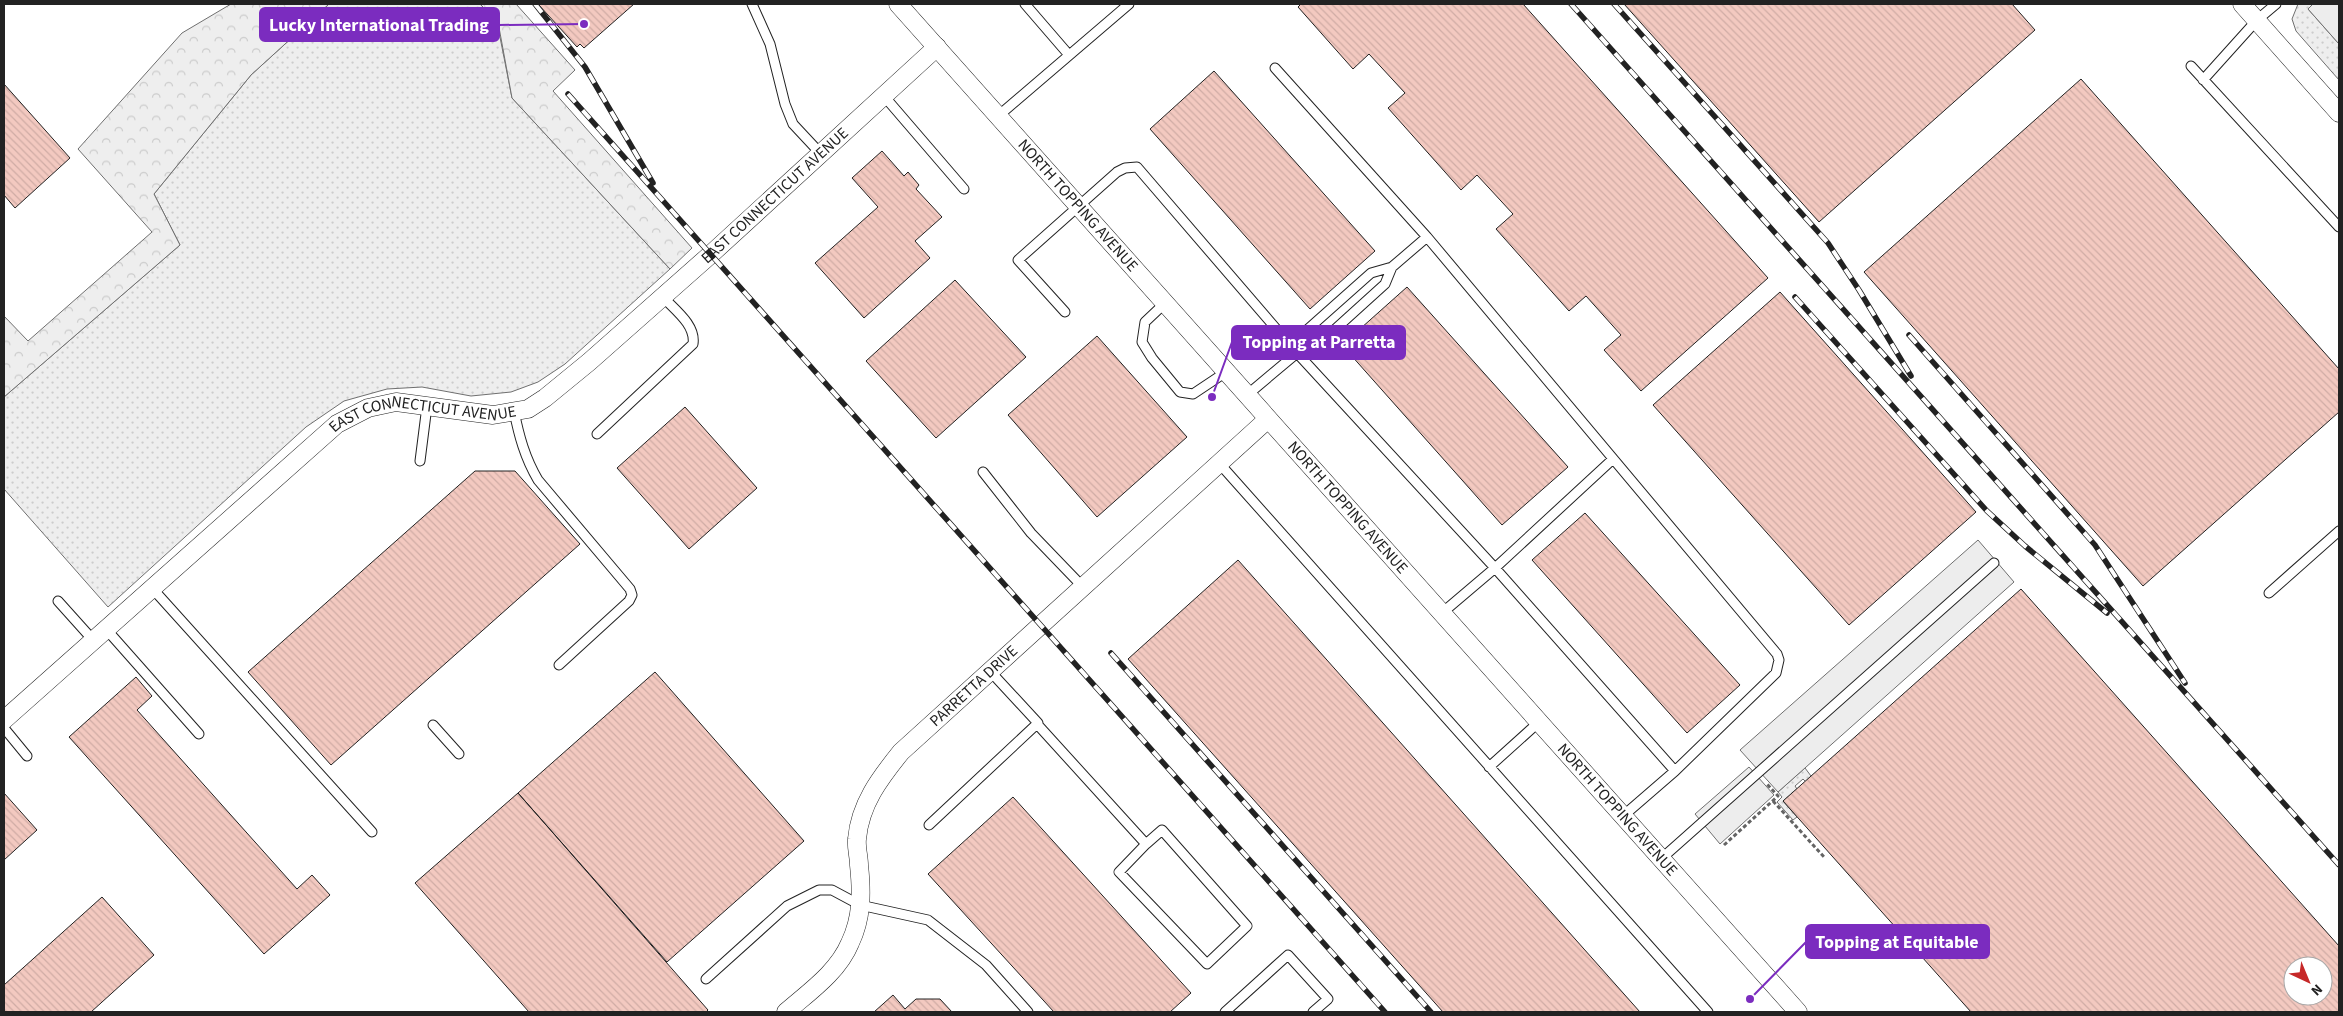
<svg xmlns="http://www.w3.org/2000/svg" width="2343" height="1016" font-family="'Source Sans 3',sans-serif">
  <defs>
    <pattern id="grass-dots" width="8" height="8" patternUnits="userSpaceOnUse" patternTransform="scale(1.25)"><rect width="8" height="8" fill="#eee"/><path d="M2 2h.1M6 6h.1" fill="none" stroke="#ccc" stroke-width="1.8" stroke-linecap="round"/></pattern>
    <pattern id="forest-crowns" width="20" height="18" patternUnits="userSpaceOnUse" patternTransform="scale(1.25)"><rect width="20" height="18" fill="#eee"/><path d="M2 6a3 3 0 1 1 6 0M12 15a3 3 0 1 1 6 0" fill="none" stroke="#ccc"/></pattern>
    <pattern id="building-back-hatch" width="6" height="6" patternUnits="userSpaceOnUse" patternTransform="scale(1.25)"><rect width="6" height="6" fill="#f3c9c0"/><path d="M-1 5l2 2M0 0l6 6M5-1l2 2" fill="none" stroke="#d0aca5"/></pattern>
  </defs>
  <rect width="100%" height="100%" fill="#fff"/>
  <path fill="url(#grass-dots)" stroke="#6f6f6f" d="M329 4H480L497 22 512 98 670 269 565 364 538 382 511 392 471 396 422 387 387 389 344 401 306 427 108 607 4 489V397L180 245 154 194 251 75Z
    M2298 4H2313L2308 9 2339 44V80L2296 31 2292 19Z
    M1805 768 1811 776 1806 782 1803 779 1795 786 1797 789 1783 801 1797 817 1793 820 1777 802 1782 797 1778 792Z"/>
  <path fill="url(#forest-crowns)" stroke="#6f6f6f" d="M231 4H329L251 75 154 194 180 245 4 397V316L28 341 152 232 78 149 182 33Z
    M480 4H516L575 70 553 91 692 248 670 269 512 98 498 22Z"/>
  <path fill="#ededed" stroke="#6f6f6f" d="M2313 4H2339V44L2308 9Z
    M1978 540 2014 582 1778 792 1740 750Z
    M1749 767 1774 795 1720 844 1695 814Z"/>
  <path fill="url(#building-back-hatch)" stroke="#222" fill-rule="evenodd" d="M538 4H634L584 48 580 44 577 47Z
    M1301 4H1523L1768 278 1641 391 1604 350 1621 335 1586 296 1569 311 1496 229 1513 214 1477 175 1461 190 1388 108 1405 93 1369 54 1353 69 1298 7Z
    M1624 4H2012L2035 30 1819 222Z
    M1214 71 1375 251 1310 309 1150 129Z
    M2081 79 2339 369V412L2143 586 1864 272Z
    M4 84 70 158 15 208 4 195Z
    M882 151 904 176 908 172 919 185 916 189 942 217 915 241 930 258 864 318 815 263 878 207 852 178Z
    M955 280 1026 357 936 438 866 361Z
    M1407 287 1568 467 1502 525 1342 345Z
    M1780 292 1976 512 1849 625 1653 405Z
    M1097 336 1187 437 1097 517 1008 415Z
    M685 407 757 488 689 549 617 468Z
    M475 471H515L580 544 331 765 248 672Z
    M1585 513 1740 685 1687 733 1532 560Z
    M1238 560 1640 1012H1443L1128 659Z
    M2021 589 2339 946V1012H1971L1783 801ZM2293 966H2323V996H2293Z
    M655 672 804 841 667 962 518 793Z
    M136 677 152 696 137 710 297 889 312 875 330 895 264 954 69 737Z
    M4 793 37 830 4 860Z
    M518 793 708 1010 706 1012H529L415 883Z
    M1013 797 1191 993 1170 1012H1054L928 874Z
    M102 897 154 955 91 1012H4V985Z
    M893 995 905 1009 916 999H940L952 1012H874Z"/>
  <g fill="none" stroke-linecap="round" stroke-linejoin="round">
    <g stroke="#222" stroke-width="11">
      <path id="service" d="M752 4 770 44 785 104 793 124 821 154
        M1025 4 1069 55
        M2191 66 2339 227
        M1275 68 1427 237
        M2203 80 2257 20 2276 4
        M884 96 964 189
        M997 117 1129 4
        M1164 304 1145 322 1142 342 1152 358 1180 392 1193 394 1226 372
        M1065 312 1018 260 1117 172 1125 168 1137 167 1297 353 1495 568 1675 771
        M1297 353 1299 337 1371 273 1392 267 1427 237 1777 654 1779 660 1776 673 1675 771 1623 816
        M1247 395 1297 353 1311 351 1385 284 1392 267
        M514 411C519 436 525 458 538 480L630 589 632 595 629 601 559 665
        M597 434 693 344C696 325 675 310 663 297
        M420 461 427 406
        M1219 463 1708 1012
        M983 472 1031 533 1082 586
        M152 588 372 832
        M2269 593 2339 531
        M58 601 93 640
        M1442 613 1495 568 1613 459
        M106 629 199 734
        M1037 724 1146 844 1119 872 1207 964 1247 926 1162 830 1146 844
        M433 725 459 754
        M4 728 27 756
        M1489 767 1539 722
        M929 825 1038 723 989 670
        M1661 859 1994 563
        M706 979 787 906 819 890H832L860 905 928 920 986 965 1028 1012
        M1225 1012 1288 955 1328 999 1313 1012"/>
    </g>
    <g stroke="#222" stroke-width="19">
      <g id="minor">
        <path id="s1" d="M898 4 1798 1012"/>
        <path d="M2242 4 2339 113"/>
        <path id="s2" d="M4 720 337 424 368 408 396 402 493 415 528 409 545 398 589 362 710 255 937 47"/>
        <path id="s3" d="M786 1012C809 992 838 972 850 943 862 918 862 893 859 865 859 857 856 847 857 839 860 804 880 778 901 752L1268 419"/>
      </g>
    </g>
    <path stroke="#646464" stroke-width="3" stroke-dasharray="4 2.5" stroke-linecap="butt" d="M1773 801 1824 857
      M1724 845 1778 796 1766 783"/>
    <use href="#service" stroke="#fff" stroke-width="9"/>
    <use href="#minor" stroke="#fff" stroke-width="18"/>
    <g stroke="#222" stroke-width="5.5">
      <path id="rail" d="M535 4 585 67 653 183
        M1571 4 2339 865
        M1614 4 1828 243 1859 290 1911 376
        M568 94 1385 1012
        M1795 297 1987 511 2025 546 2107 613
        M1909 335 2095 545 2185 683
        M1111 653 1431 1012"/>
    </g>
    <use href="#rail" stroke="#fff" stroke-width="4" stroke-dasharray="11" stroke-linecap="butt"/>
  </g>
  <g text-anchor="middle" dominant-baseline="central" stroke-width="4" stroke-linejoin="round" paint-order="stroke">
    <g font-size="16" fill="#222" stroke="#fff">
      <text stroke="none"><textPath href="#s2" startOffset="969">EAST CONNECTICUT AVENUE</textPath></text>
      <text stroke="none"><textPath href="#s1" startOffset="270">NORTH TOPPING AVENUE</textPath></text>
      <text stroke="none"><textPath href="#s2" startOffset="534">EAST CONNECTICUT AVENUE</textPath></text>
      <text stroke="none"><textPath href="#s1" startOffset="675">NORTH TOPPING AVENUE</textPath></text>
      <text stroke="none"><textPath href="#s3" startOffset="398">PARRETTA DRIVE</textPath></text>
      <text stroke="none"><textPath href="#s1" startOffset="1080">NORTH TOPPING AVENUE</textPath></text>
    </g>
  </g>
  <path fill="none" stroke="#7b2cbf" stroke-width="2" d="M584 24L499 25M1212 397L1232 342M1750 999L1806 942"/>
  <g fill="#7b2cbf" stroke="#fff" stroke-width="2">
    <circle cx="584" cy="24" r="5"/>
    <circle cx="1212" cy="397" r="5"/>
    <circle cx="1750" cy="999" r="5"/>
  </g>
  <g fill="#7b2cbf" stroke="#7b2cbf" stroke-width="2">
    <rect x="260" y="8" width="239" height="33" rx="5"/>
    <rect x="1232" y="326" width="173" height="33" rx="5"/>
    <rect x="1806" y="925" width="183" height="33" rx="5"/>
  </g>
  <g font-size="18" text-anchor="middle" font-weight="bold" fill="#fff">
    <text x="379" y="31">Lucky International Trading</text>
    <text x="1319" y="348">Topping at Parretta</text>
    <text x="1897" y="948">Topping at Equitable</text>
  </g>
  <rect width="2343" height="1016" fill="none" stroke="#222222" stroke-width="10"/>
  <g transform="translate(2308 981) rotate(136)"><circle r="24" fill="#ffffff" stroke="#a7a7a7"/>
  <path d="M0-4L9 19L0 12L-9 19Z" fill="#c62828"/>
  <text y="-8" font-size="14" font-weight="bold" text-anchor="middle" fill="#222222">N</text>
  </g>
</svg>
